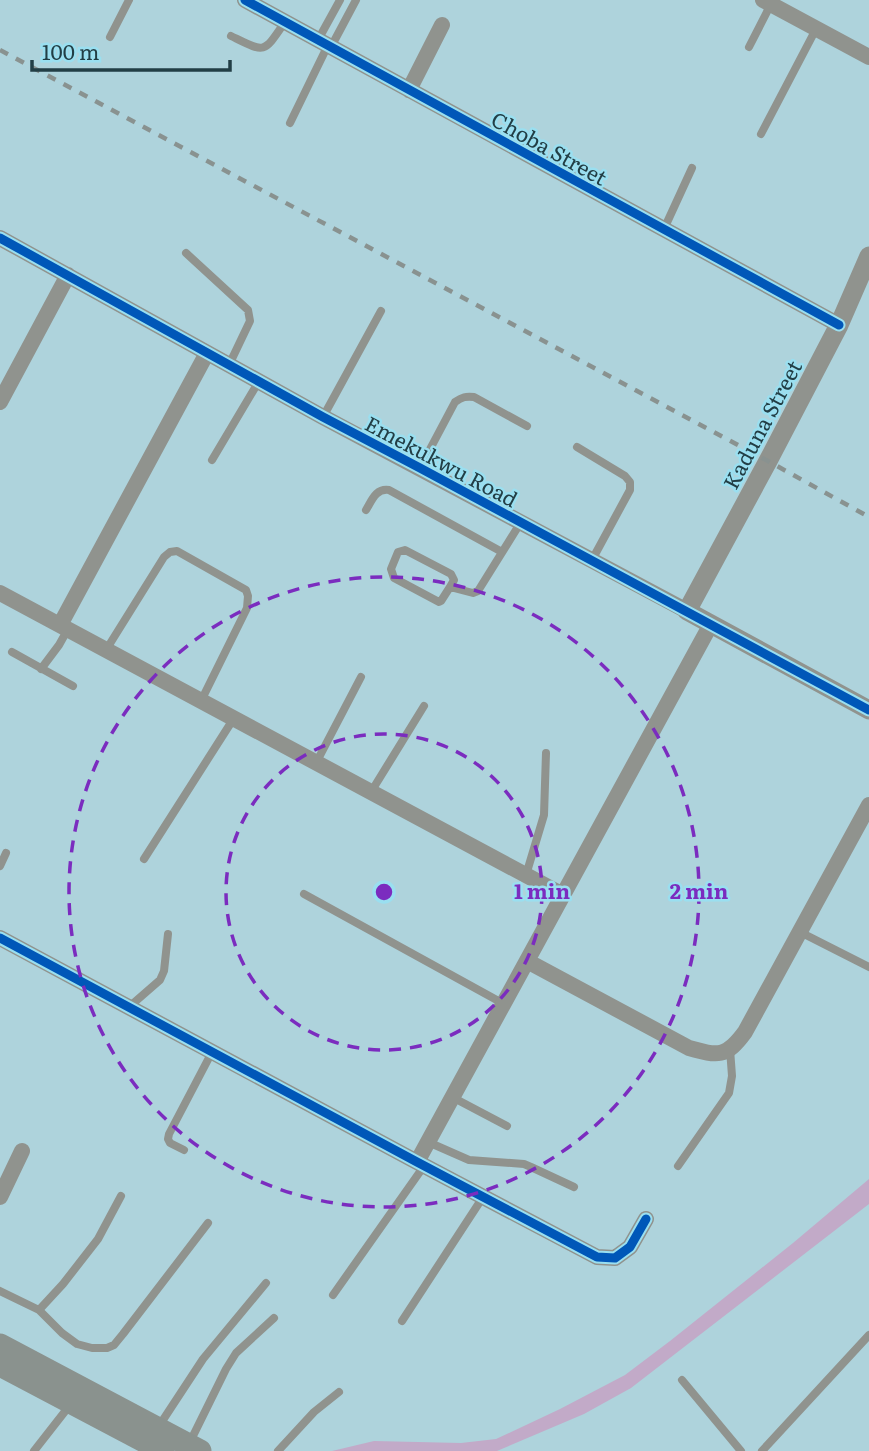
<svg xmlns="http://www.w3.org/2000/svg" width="869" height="1451" font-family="Literata,serif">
  <rect width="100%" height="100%" fill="#aed3dc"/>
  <path fill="#c2aac8" d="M869 1179V1204L631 1388 584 1414 497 1451H332L374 1441 461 1443 496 1439 560 1409 625 1375 670 1341 793 1243Z"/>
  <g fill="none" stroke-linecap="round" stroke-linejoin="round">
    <path stroke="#90938e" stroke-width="8" d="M231 36C266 53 263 54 285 22
      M110 37 129 0
      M318 40 340 0
      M331 47 356 0
      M749 47 771 4
      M290 123 328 45
      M761 134 816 29
      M664 229 692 168
      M186 253 248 310 250 321 229 365
      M323 417 381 311
      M577 447 625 476 630 482V490L592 560
      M212 460 259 381
      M420 468 455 402C462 397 466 396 474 397L527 426
      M366 510C372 500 376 488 389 490L502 552
      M450 587 454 580 451 574 405 550 398 552 391 569 394 578 439 602 441 601 450 587 473 593 478 591 521 522
      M106 650 164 557 170 552 177 551 246 590 248 596 247 608 201 701
      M12 652 73 686
      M41 669 59 645 68 629
      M316 763 361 677
      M371 792 424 706
      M144 859 234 718
      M0 866 6 853
      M526 875 544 815 546 753
      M304 894 504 1004
      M800 932 869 967
      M129 1007 160 980 164 971 168 934
      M452 1097 507 1126
      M428 1142 469 1160 524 1164 531 1167 574 1187
      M184 1150 170 1143 168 1139 169 1134 212 1052
      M678 1166 729 1093 732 1076 730 1049
      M0 1291 39 1310 62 1333 77 1344 92 1348H107L114 1345 123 1334 208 1223
      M333 1295 424 1166
      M39 1310 63 1284 98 1239 121 1196
      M402 1321 483 1197
      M682 1380 741 1451
      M159 1426 203 1359 266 1283
      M190 1442 226 1369 236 1353 274 1318
      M34 1451 70 1405
      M278 1451 314 1412 339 1392
      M762 1451 869 1335"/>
    <path stroke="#90938e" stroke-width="16" d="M245 0 839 325
      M763 0 869 57
      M409 90 442 25
      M0 238 323 417 687 611
      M0 402 68 275
      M0 593 563 895
      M60 625 207 353
      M0 938 417 1162 597 1257 615 1258 630 1247 646 1219
      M527 961 689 1048C718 1056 726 1058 745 1032L869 805
      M417 1162 711 624
      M0 1197 22 1151"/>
    <path stroke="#90938e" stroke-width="19" d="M869 256 839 325 768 461 687 611 869 710"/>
    <path stroke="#8a928e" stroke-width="23" d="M0 1345 200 1451
      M0 1365 163 1451"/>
    <path stroke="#899290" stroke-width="4.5" stroke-dasharray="9 9" stroke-linecap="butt" d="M0 50 768 461 869 517"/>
    <g stroke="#9adff0" stroke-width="13">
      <path id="cycleway" d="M245 0 839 325
        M0 238 323 417 420 468 869 710
        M0 938 417 1162 597 1257 615 1258 630 1247 646 1219"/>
    </g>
    <use href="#cycleway" stroke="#0057b8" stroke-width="9"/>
  </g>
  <g fill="none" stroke="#7b2cbf" stroke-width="3.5" stroke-dasharray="12 9">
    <circle cx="384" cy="892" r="158"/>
    <circle cx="384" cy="892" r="315"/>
  </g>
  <g text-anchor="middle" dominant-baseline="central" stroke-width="5" stroke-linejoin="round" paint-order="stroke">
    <g font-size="21" fill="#223e45" stroke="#9adff0">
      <text transform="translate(550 147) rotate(29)">Choba Street</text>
      <text transform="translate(761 424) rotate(-62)">Kaduna Street</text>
      <text transform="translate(442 460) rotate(28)">Emekukwu Road</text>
    </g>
  </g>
  <circle cx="384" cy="892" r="10" fill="#7b2cbf" stroke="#9adff0" stroke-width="3.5"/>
  <g font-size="21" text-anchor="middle" font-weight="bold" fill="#7b2cbf" stroke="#9adff0" stroke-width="5" stroke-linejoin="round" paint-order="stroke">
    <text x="542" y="899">1 min</text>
    <text x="699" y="899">2 min</text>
  </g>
  <path d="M32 60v10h198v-10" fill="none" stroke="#223e45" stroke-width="3.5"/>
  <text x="42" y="60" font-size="21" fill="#223e45" stroke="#9adff0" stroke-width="5" paint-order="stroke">100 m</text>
</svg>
